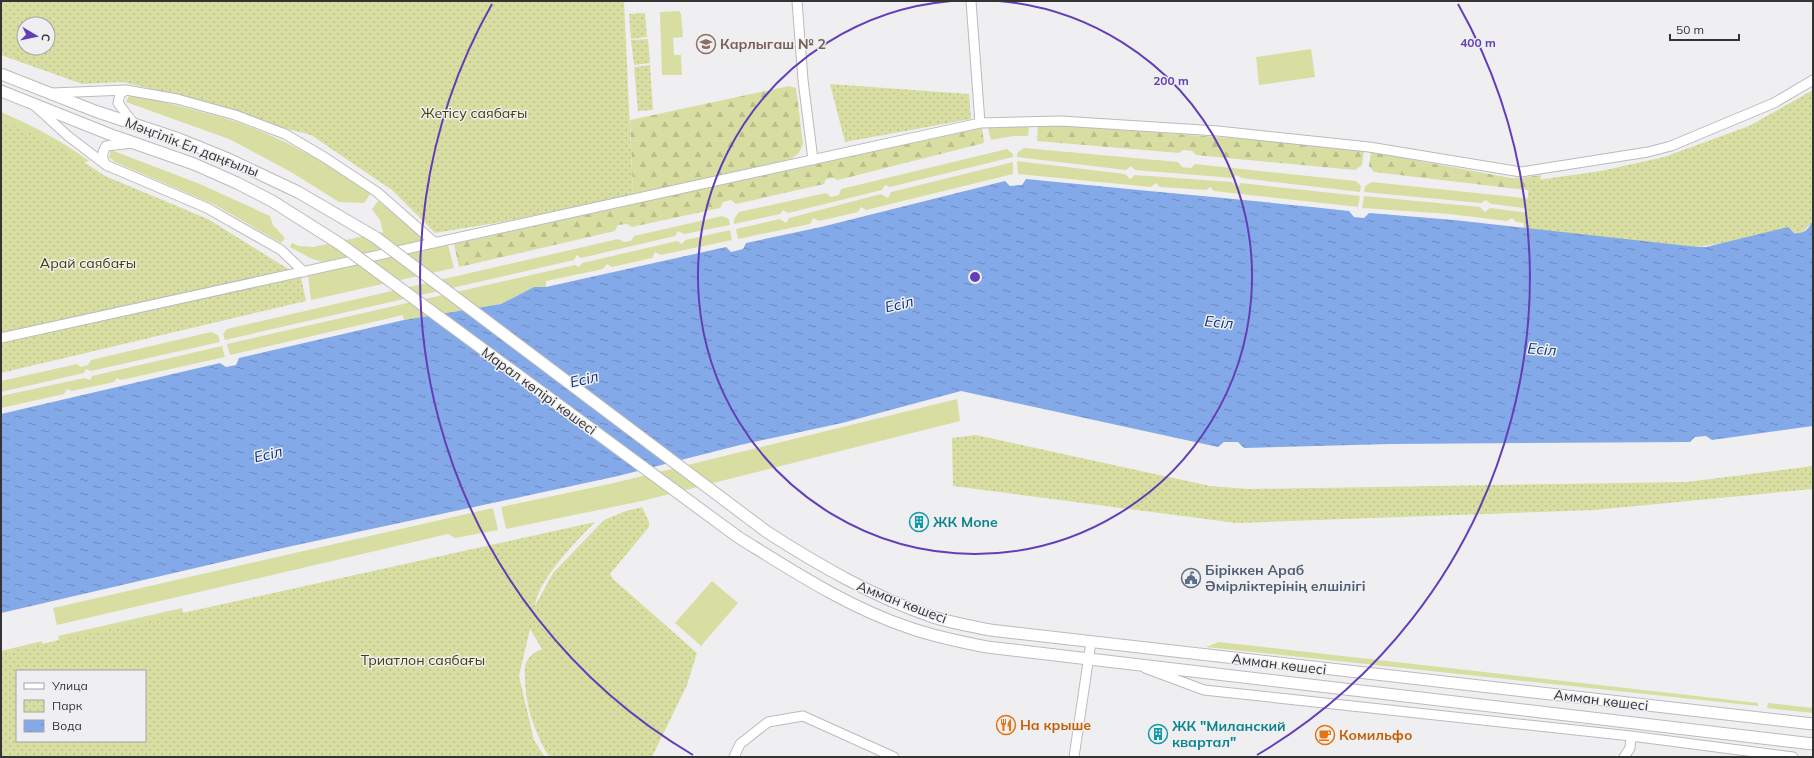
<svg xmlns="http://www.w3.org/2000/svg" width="1814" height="758" font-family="Mulish,sans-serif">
  <defs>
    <pattern id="forest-firs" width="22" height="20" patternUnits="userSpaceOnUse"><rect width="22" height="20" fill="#d8dea1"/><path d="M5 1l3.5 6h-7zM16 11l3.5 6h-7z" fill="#babf8b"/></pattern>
    <pattern id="park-dots" width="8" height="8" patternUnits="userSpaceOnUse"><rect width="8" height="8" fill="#d8dea1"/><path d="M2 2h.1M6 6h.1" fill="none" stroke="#babf8b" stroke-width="1.8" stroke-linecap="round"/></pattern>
    <pattern id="water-ripples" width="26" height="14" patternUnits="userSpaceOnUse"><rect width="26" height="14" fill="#84a9e8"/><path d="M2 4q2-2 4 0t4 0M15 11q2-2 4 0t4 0" fill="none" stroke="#6d8abd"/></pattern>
  </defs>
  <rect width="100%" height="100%" fill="#efeff2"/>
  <path fill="#d8dea1" d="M679 11 681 14 683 37 673 38 674 55H681L682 75H662L660 12Z
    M1311 49 1315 77 1259 85 1256 57Z
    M134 95C178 106 223 115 265 133 303 149 337 170 371 193L364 203 339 202 291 172 229 139 126 102 128 97Z
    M1 112C33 126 61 140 89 161L80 164 1 131Z
    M1029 126 1028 136H1014L991 140 988 128Z
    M1024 148 1178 162 1182 167 1191 168 1195 164 1356 181 1361 186 1360 192 1241 178 1237 175 1233 178 1135 170 1131 166 1126 170 1017 157V153Z
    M1007 149 1013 154V157L890 187 885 185 882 190 788 213 783 210 780 214 734 224V219L739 212 826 193 831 197 839 195 841 189Z
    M111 150 200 184 270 216 273 225 285 238 281 243 215 205 115 162 109 157Z
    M1017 161 1125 174 1130 179 1135 175 1232 182 1237 187 1241 183 1360 196 1358 207 1214 191 1210 187 1206 190 1160 187 1156 183 1151 187 1018 174Z
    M1013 162V174L866 210 861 207 858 212 819 221 813 218 810 224 738 239 736 229 780 219 786 223 789 218 881 194 888 198 891 192Z
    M1372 182 1532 199 1588 216 1491 204 1486 200 1481 203 1364 192 1365 186Z
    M1364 196 1480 207 1485 212 1490 208 1588 220 1557 228 1516 222 1512 218 1507 221 1449 214 1362 208Z
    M378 201 422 236 421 242 322 262 310 258 290 247 292 243 299 246 313 247 383 232 380 220 372 209Z
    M722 216 729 219 730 225 684 234 678 231 675 236 581 258 577 255 574 260 225 340 223 334 227 329 618 239 624 242 631 241 634 236Z
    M730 230 732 240 661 255 655 252 652 258 612 267 607 264 603 269 546 281V287H534L501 304 404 320 403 315 230 355 227 344 575 265 579 267 582 263 677 241 682 244 685 240Z
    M448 245 454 268 311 300 308 276Z
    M211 332 218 335 220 342 91 371 86 369 84 373 1 392V381L77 364 81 367 88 365 91 360Z
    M222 346 225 357 121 380 117 378 114 382 72 391 67 389 64 394 1 408V396L84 378 90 380 92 376Z
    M957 399 960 421 642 501 506 529 501 507 614 483Z
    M493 508 498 530 455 538 448 534 57 625 53 608Z
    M712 581 738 603 701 646 675 623Z
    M182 608 184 617 55 646V641L59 640 58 636Z
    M42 641 47 659 1 667V651Z
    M1219 642 1758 703V706L1206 647Z
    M1768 703 1813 708V713L1767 708Z"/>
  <path fill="url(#forest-firs)" d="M789 86 796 88 803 144 799 153 791 159 633 195 630 120Z
    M1038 124 1299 143 1364 151 1362 165 1355 170 1196 155 1192 151 1183 150 1179 153 1037 141Z
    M982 127 984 143 838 180 833 178 826 179 824 184 736 204 731 200 723 202 720 208 632 227 627 224 618 225 615 231 459 267 454 244Z
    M1371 152 1511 178H1521L1541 175 1540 187 1534 191 1374 172 1369 166Z"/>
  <path fill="url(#park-dots)" fill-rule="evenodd" d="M1 1H624L633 195 507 221 435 233 392 190 311 135 280 127 229 108 123 82 82 84 1 55ZM24 24H48V48H24Z
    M645 13 647 37 631 39 629 14Z
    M648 39 650 63 634 65 631 40Z
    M650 65 653 110 638 111 634 67Z
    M830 84 969 94 971 119 845 142Z
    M1813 90V222C1806 227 1803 238 1791 231L1698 247 1523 229 1530 181 1601 171 1664 157 1749 126Z
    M1 120 63 148 105 176 208 219 301 277 306 301 1 373Z
    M976 435 1210 486 1248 489 1687 482 1813 466V489L1594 510 1236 523 953 486 952 438Z
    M642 507 649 522V527L610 574 613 579 697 653 687 685 652 757H549C535 733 525 706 525 678 525 673 524 667 526 663 530 655 535 652 542 649L530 629 519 676 534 740 545 757H1V653L595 522C577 540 537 581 535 606L553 573 604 520 626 511ZM17 671H145V741H17Z"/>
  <path fill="url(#water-ripples)" d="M1026 179C1134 190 1241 199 1349 211L1354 217 1364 218 1369 213 1454 220 1698 247H1706L1788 227 1794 233C1802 234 1808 231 1811 223L1813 222V426L1712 440 1706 436 1695 437 1690 442 1390 444 1244 448 1238 442H1224L1218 447 961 391 842 423 740 445 618 476 269 551 1 613V414L220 363 226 367 236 365 239 358 404 320 501 304 534 287H546L726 247 731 252 743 249 746 243 821 227 1005 181 1010 186 1022 185Z"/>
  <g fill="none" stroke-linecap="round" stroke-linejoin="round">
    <g stroke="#babbbd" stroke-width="11">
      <path id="minor" d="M797 1 803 80 813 160
        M971 1 980 123
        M126 90 177 99 235 115 285 134 324 157 377 192 435 243
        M52 93 126 90 120 94 118 103 134 124
        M34 105 68 136 106 165 207 208 281 250 304 272
        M106 165C102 158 101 154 106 146L133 143
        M1 338 980 123 1061 121 1218 131 1369 147 1521 172 1648 152 1671 146 1774 103 1813 80
        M1145 668 1204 690 1631 736 1793 757
        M734 757 740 744 768 722 803 716 894 757
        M1074 757 1091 642
        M1624 757 1630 748 1631 736"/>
    </g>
    <g stroke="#babbbd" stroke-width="13">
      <path id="major" d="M1 74 95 111 179 139 226 158 298 192 375 237
        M1 91 114 136 194 164 237 183 272 201 340 244
        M767 532C820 566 874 597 933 617 952 623 971 626 990 630L1813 724
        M738 537C793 571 849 608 910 628 936 637 961 642 987 647L1813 744"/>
    </g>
    <use href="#minor" stroke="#fff" stroke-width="9"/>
    <use href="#major" stroke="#fff" stroke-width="11"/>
    <g stroke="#babbbd" stroke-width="13" stroke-linecap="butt">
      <path id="major-bridge" d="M375 237 767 532
        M340 244 738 537"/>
    </g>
    <use href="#major-bridge" stroke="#fff" stroke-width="11"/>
  </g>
  <g fill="none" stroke="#633eb6" stroke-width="2">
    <path d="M999 1A277 277 0 1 1 951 1"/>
    <path d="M693 755A555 555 0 0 1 492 4M1458 4A555 555 0 0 1 1257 755"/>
  </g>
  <defs>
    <g id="school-ring" transform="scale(1)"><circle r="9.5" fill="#efeff2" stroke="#8d6e63" stroke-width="1.5"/><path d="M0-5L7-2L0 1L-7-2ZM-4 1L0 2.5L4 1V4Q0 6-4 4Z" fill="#8d6e63"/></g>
    <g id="building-ring" transform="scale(1)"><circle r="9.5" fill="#efeff2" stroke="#0f9aa8" stroke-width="1.5"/><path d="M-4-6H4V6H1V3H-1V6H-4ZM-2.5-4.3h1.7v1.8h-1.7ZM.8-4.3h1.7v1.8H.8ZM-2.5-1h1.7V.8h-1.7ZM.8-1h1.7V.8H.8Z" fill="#0f9aa8"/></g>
    <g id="civic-ring" transform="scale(1)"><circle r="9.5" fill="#efeff2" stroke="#5c6f8a" stroke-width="1.5"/><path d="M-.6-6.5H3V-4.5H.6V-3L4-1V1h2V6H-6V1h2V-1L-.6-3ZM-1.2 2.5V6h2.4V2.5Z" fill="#5c6f8a"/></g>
    <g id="restaurant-ring" transform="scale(1)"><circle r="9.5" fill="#efeff2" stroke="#e8710a" stroke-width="1.5"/><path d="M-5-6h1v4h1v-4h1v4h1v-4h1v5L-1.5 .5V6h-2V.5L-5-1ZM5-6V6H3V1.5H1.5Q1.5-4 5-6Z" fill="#e8710a"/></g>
    <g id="cafe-ring" transform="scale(1)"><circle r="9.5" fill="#efeff2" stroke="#e8710a" stroke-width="1.5"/><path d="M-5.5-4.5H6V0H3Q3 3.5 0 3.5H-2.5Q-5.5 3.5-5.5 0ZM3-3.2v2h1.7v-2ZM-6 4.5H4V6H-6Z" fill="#e8710a"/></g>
  </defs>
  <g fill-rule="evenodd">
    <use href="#school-ring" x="706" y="44"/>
    <use href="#building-ring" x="919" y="522"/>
    <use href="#civic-ring" x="1191" y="578"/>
    <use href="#restaurant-ring" x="1006" y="725"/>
    <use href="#building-ring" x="1158" y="734"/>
    <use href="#cafe-ring" x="1325" y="735"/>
  </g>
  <g text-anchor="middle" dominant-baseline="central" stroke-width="3" stroke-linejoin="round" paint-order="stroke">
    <g font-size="14" font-weight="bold" fill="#785e54" stroke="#efeff2" text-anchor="start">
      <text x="720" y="44">Карлыгаш № 2</text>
    </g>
    <g font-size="14" fill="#404305" stroke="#efeff2">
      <text x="474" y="113">Жетісу саябағы</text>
      <text x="88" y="263">Арай саябағы</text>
      <text x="423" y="660">Триатлон саябағы</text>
    </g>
    <g font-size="14" fill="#333334" stroke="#efeff2">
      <text transform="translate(192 147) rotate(21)">Мәңгілік Ел даңғылы</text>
      <text transform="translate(539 391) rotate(36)">Марал көпірі көшесі</text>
      <text transform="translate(902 602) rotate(21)">Амман көшесі</text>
      <text transform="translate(1279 664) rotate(7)">Амман көшесі</text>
      <text transform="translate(1601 700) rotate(7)">Амман көшесі</text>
    </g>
    <g font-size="14" font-weight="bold" fill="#0d838f" stroke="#efeff2" text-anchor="start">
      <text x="933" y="522">ЖК Mone</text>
      <text x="1172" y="726">ЖК "Миланский<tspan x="1172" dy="16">квартал"</tspan></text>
    </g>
    <g font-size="14" font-weight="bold" fill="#4e5e75" stroke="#efeff2" text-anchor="start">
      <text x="1205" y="570">Біріккен Араб<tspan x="1205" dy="16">Әмірліктерінің елшілігі</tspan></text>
    </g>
    <g font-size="14" font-weight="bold" fill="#c56008" stroke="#efeff2" text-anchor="start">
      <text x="1020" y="725">На крыше</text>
      <text x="1339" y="735">Комильфо</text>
    </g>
    <g font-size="15" font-style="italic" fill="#0c357d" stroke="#efeff2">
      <text transform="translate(899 304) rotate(-13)">Есіл</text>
      <text transform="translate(1219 322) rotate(6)">Есіл</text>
      <text transform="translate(1542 349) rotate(5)">Есіл</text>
      <text transform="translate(584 379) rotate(-13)">Есіл</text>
      <text transform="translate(268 454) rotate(-13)">Есіл</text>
    </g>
  </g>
  <circle cx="975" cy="277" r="6" fill="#633eb6" stroke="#efeff2" stroke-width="2"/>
  <g font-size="12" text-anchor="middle" font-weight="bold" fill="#633eb6" stroke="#efeff2" stroke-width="3" stroke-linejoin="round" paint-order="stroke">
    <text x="1478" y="47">400 m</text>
    <text x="1171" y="85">200 m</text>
  </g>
  <rect width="1814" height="758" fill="none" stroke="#333334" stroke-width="4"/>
  <rect x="16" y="670" width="130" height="72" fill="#efeff2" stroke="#a4a4a6"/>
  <rect x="24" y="683" width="20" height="6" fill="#ffffff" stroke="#a4a4a6"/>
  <text x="52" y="690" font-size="12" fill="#333334">Улица</text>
  <rect x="24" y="700" width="20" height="12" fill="url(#park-dots)" stroke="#a4a4a6"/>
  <text x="52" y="710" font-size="12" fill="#333334">Парк</text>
  <rect x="24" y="720" width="20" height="12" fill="url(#water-ripples)" stroke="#a4a4a6"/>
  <text x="52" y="730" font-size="12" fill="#333334">Вода</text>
  <g transform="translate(36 36) rotate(99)"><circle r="19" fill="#efeff2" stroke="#a4a4a6"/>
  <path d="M0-3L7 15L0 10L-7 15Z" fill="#633eb6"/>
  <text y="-6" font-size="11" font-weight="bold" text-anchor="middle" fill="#333334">С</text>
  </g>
  <path d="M1670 34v6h69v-6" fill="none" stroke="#333334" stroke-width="2"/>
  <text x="1676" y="34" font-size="12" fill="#333334" stroke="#efeff2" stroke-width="3" paint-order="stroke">50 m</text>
</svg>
